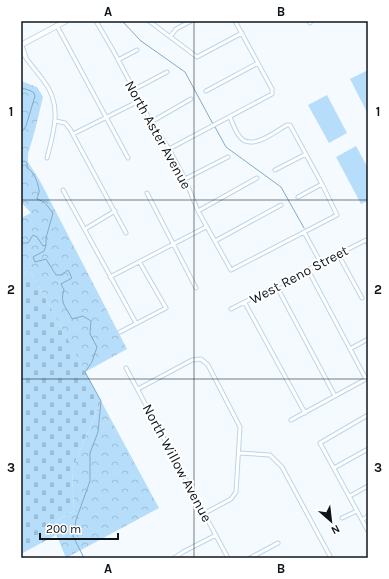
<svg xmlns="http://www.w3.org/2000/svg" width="389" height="579" font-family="Karla,sans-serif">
  <defs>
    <pattern id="forest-crowns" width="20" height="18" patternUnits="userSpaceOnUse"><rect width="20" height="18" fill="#b6defb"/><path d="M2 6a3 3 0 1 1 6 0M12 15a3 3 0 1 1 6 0" fill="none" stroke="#9bbed7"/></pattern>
    <pattern id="cemetery-stones" width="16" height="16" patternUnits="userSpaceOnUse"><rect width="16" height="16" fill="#b6defb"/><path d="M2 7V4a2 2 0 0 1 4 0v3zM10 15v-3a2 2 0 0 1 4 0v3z" fill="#9bbed7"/></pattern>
  </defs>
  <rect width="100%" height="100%" fill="#f5fafe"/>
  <path fill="url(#forest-crowns)" d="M21 81 37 87 43 97 35 130 28 154V162L40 181 127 349 85 372 30 270 21 274V218L31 213 21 202Z
    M101 401 159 508 66 558 54 529 56 521 74 511 72 469Z"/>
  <path fill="url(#cemetery-stones)" d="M30 270 101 401 72 469 74 511 56 521 54 529 56 535 21 554V274Z"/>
  <path fill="#b6defb" d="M368 70V114L350 79Z
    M327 95 347 133 329 143 308 105Z
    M356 146 368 168V201L361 204 336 157Z"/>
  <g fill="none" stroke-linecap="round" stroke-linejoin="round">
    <path stroke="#81aac7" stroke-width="1" d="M122 21 141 41 185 72 213 124
      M21 88C25 89 31 90 34 93L35 96 26 126 21 133
      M215 127 226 147 281 187 304 228
      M21 162 25 161 27 163V168C34 171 38 183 39 190 40 193 37 196 37 199L44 202 53 213 46 238V245L43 246 37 237 33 235 28 243H21
      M46 245 44 251 33 257 35 262 46 259 56 275H61L68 270 72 278 61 284 64 290C59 303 67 308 72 319L83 316 91 321 90 334 97 347 92 362 85 372 101 401 98 432 90 453V481L76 520 73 536 84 558
      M21 291V298"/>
    <g stroke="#bdd5e7" stroke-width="5">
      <path id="minor" d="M96 21 114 52 151 122 169 149 185 179 198 211 231 270 337 215 322 184 290 125H287C276 131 256 148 243 140 236 135 233 124 230 117
        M149 21 197 57 242 33
        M309 21 310 23
        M57 26 128 158
        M170 37 176 29 191 21
        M21 43 27 60
        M21 50C27 61 35 69 43 80 63 105 54 130 47 158
        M118 60 137 50
        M133 90 167 72
        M206 91 258 63
        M56 121 65 123 70 129 126 233
        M151 122 191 99
        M73 134 139 101
        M169 149 272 94V89L235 21
        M275 170 306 154
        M185 179 228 157
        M63 190 136 323
        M147 193 196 288
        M298 197 322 184
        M198 211 257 178
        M85 229 115 211
        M304 232 321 263
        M215 241 281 205
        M338 254 362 298
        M308 270 366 379
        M110 277 206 227
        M277 287 335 396
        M245 303 305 413
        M231 309 366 240 368 243
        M120 332 166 308 140 263
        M350 349 368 339
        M126 368 228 558
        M138 389 192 360 201 359 208 365 240 427 236 492 231 499 205 513
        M368 415 320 443 368 531
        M291 420 368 378
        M239 453 270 455 282 467 331 558
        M334 468 368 449
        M350 496 368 486
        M342 518 357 511
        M362 520 368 516
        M174 558 183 552 216 535
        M250 558 278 543"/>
    </g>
    <g stroke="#bdd5e7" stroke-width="6">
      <path id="primary" d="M21 45 66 21"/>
    </g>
    <use href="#minor" stroke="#fff" stroke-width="3"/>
    <use href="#primary" stroke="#fff" stroke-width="4.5"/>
  </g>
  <path fill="none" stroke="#0e161c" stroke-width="1" stroke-opacity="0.55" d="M194 21V558M21 200H368M21 379H368"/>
  <g text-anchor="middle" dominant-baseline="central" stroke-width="4" stroke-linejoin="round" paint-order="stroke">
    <g font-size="14" fill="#0e161c" stroke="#fff">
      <text transform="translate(158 135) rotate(61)">North Aster Avenue</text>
      <text transform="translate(299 275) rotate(-28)">West Reno Street</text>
      <text transform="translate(177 463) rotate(62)">North Willow Avenue</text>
    </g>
  </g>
  <rect width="389" height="579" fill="none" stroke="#ffffff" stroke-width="44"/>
  <g transform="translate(331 521) rotate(152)" stroke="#ffffff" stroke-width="3" paint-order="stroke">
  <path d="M0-3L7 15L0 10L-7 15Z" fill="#0e161c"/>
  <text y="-6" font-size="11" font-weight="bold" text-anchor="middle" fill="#0e161c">N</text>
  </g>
  <path d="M40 533v6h78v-6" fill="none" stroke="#0e161c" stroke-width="2"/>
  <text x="46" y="533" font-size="12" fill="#0e161c" stroke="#ffffff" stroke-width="3" paint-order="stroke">200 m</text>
  <rect x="22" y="22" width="345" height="535" fill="none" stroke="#0e161c" stroke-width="1.5"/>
  <g font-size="13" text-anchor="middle" font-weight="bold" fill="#0e161c">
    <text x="108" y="16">A</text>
    <text x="281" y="16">B</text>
    <text x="11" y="116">1</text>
    <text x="378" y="116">1</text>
    <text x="11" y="294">2</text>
    <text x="378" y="294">2</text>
    <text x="11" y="472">3</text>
    <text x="378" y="472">3</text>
    <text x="108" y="573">A</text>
    <text x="281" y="573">B</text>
  </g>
</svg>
